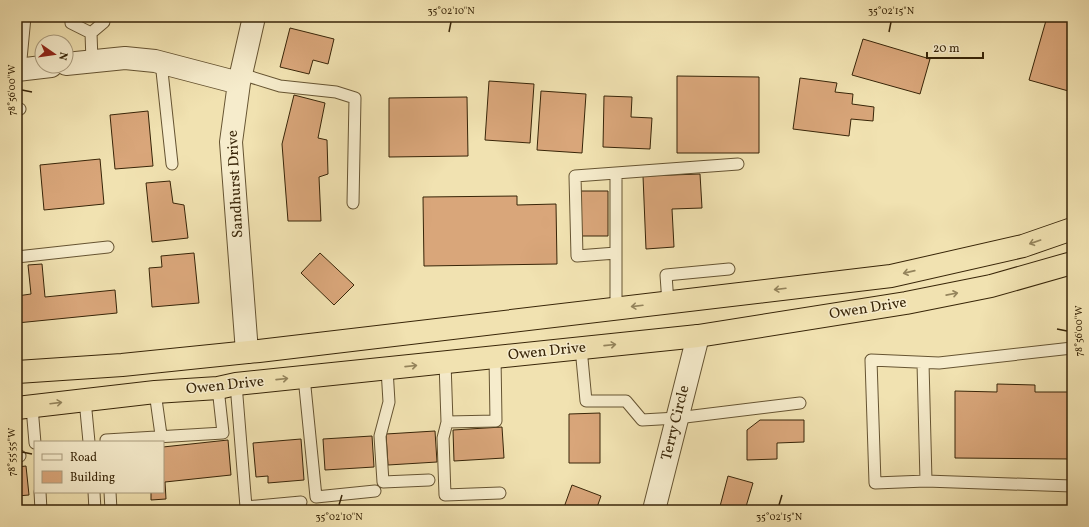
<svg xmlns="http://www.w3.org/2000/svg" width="1089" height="527" font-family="Vollkorn,serif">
  <rect width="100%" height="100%" fill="#f1e2b1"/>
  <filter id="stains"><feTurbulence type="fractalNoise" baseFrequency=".005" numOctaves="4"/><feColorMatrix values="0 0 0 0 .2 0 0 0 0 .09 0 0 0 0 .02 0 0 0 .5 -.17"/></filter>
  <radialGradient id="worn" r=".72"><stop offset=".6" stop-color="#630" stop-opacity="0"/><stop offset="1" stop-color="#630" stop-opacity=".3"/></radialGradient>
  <path fill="#d9a67a" stroke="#382508" d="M1047 17H1072V92L1029 80Z
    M290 28 334 39 328 64 313 60 309 74 280 67Z
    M863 39 930 59 920 94 852 75Z
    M677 76 759 77V153H677Z
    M800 78 837 83 835 92 853 94 852 104 874 107 873 121 851 119 849 136 793 129Z
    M489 81 534 84 530 143 485 140Z
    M541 91 586 94 582 153 537 150Z
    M294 95 325 103 318 138 327 140 328 174 319 177 321 221H288L282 144Z
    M604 96 632 97 631 117 652 118 650 149 603 147Z
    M467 97 468 156 389 157V98Z
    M148 111 153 166 115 169 110 115Z
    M100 159 104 204 44 210 40 165Z
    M700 174 702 208 672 209 674 247 646 249 643 176Z
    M170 181 173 203 184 205 188 238 152 242 146 183Z
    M580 191H608V236H580Z
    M517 196V205L556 204 557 264 424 266 423 197Z
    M194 253 199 303 152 307 149 268 162 267 161 256Z
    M320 253 354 285 334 305 301 273Z
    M42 264 45 297 115 290 117 313 17 323V296L31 294 28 265Z
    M997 384 1035 385V392H1072V459L955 458V391L997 392Z
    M600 413V463H569V414Z
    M760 420H804V442L777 443V459L747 460V430Z
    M502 427 504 458 454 461 453 430Z
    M435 431 437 462 388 465 386 434Z
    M372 436 374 467 325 470 323 439Z
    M301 439 304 480 268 483V476L256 477 253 443Z
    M228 440 231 475 165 482 166 499 151 500V492H163V447Z
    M26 466 29 495 17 496V467Z
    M728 476 753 483 745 510H719Z
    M572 485 601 496 596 510H563Z"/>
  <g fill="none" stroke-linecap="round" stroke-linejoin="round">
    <g stroke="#665432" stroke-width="13">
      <path id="lane" d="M71 17V23L91 33
        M91 33 92 61
        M91 33 104 22V17
        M161 62 172 164
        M20 70 25 17
        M241 74 280 86 336 92 355 98 353 203
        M17 110 20 109
        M616 253V173
        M17 257 108 247
        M668 303 666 275 729 269
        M616 309V253L577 256 575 176 738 164
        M581 348 586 401H626L642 420 677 418 800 403
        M445 362 447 422 496 421 495 357
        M923 363 926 481 875 483 871 360 939 363 1072 348
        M387 369 389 402 380 436 383 482 429 480
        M304 377 316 497 375 491
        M236 384 246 507 301 502
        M155 392 161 435
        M85 400 89 442
        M32 407 35 443
        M447 422 443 438 445 495 500 493
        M106 442V440L223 433 218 388
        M17 456H20
        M926 481 1072 486
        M40 492 41 510
        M94 492 95 510
        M110 492 111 510"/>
    </g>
    <g stroke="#665432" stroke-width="24">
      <path id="street" d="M66 64 125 58 155 61 239 83
        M17 70 51 66
        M247 352 231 142 239 83 254 17
        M654 510 698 336"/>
    </g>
    <g stroke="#382508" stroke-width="24">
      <path id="highway" d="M17 372 122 365 259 351 891 276 1023 246 1072 229
        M17 408 155 392 218 388 236 384 698 336 906 303 991 286 1072 263"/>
    </g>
    <use href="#lane" stroke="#f6eccc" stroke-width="11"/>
    <use href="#street" stroke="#f6eccc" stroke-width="22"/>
    <use href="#highway" stroke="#f1e2b1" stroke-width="22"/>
  </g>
  <defs><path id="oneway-shaft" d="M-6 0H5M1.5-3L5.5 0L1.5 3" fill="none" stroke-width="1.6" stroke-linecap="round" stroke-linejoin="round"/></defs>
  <g stroke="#94845c">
    <use href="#oneway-shaft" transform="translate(1035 242) rotate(161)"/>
    <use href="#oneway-shaft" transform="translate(909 272) rotate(167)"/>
    <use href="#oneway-shaft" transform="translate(780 289) rotate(173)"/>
    <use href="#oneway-shaft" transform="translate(952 294) rotate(-11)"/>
    <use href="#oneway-shaft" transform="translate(637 306) rotate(173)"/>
    <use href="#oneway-shaft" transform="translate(610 345) rotate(-6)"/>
    <use href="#oneway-shaft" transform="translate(411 366) rotate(-6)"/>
    <use href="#oneway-shaft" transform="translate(282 379) rotate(-6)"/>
    <use href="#oneway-shaft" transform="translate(56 403) rotate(-7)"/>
  </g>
  <path fill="none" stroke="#382508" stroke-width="1.5" d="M449 32 451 22M889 32 891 22M22 90 32 92M1057 329 1067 331M22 452 32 454M339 505 342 495M779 505 782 495"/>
  <g text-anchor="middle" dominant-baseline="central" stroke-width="3" stroke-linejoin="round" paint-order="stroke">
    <g font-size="15" fill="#382508" stroke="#f6eccc">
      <text transform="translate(236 184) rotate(-93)">Sandhurst Drive</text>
      <text transform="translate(868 309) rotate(-9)">Owen Drive</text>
      <text transform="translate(547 352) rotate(-6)">Owen Drive</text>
      <text transform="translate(225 386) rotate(-6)">Owen Drive</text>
      <text transform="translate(676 423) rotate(-76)">Terry Circle</text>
    </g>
  </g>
  <rect width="1089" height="527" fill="none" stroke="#f1e2b1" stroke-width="44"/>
  <rect x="34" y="441" width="130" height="52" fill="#f6eccc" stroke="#aa9c7e"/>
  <rect x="42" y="454" width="20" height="6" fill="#f6eccc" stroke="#aa9c7e"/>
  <text x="70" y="461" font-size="12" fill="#382508">Road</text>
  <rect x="42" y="471" width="20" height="12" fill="#d9a67a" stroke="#aa9c7e"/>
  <text x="70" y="481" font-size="12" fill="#382508">Building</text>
  <g transform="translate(54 54) rotate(103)"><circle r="19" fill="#f6eccc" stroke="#aa9c7e"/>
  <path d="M0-3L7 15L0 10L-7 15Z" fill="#8f2418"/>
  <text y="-6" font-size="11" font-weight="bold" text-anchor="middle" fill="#382508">N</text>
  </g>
  <path d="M927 52v6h56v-6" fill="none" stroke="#382508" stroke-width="2"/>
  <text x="933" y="52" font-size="12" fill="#382508" stroke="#f6eccc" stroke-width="3" paint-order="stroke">20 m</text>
  <rect x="22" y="22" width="1045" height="483" fill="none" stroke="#382508" stroke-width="1.5"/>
  <g font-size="10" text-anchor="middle" fill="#382508">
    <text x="451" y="14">35°02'10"N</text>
    <text x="891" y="14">35°02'15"N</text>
    <text transform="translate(11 90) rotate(-90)" y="4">78°56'00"W</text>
    <text transform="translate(1078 331) rotate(-90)" y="4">78°56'00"W</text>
    <text transform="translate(11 452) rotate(-90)" y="4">78°55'55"W</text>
    <text x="339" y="520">35°02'10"N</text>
    <text x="779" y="520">35°02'15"N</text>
  </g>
  <rect width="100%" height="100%" filter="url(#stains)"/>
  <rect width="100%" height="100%" fill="url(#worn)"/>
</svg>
